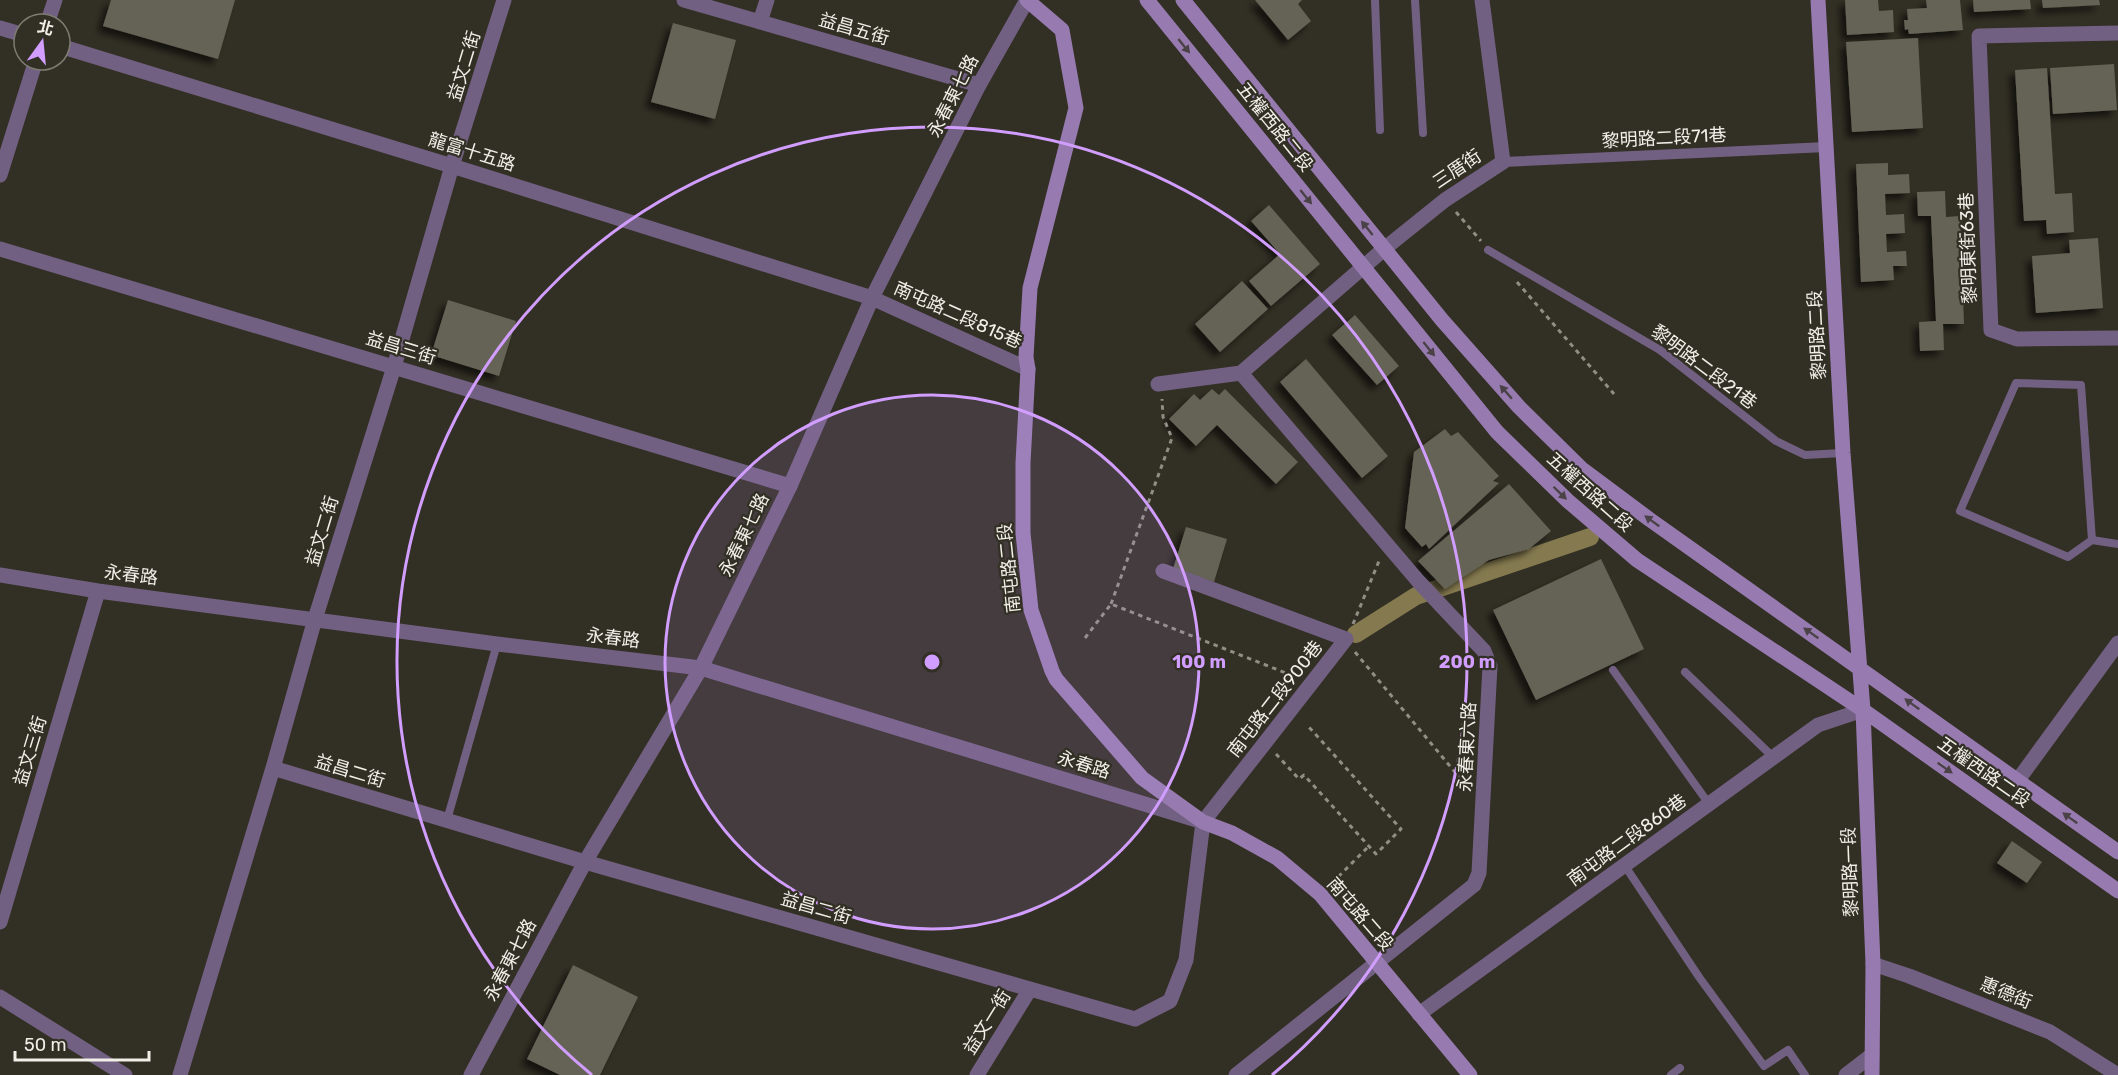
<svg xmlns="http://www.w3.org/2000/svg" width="2118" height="1075" font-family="Rubik,'Noto Sans TC',sans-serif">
  <defs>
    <filter id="shadow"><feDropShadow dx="-5.5" dy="5.5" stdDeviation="3" flood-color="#0009"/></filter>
  </defs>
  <rect width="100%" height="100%" fill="#322f24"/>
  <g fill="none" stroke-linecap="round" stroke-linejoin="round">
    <path stroke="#857a4f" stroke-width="18" d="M1356 634 1416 596 1590 537"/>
  </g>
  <path fill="#656256" filter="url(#shadow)" d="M111 0H235L218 59 103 26Z
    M1255 0H1302L1298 4 1311 21 1288 40Z
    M1845 0H1878L1879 11 1893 10 1894 32 1847 35Z
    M1926 0H1960L1963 30 1909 34 1908 29 1905 30 1904 20H1908L1907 9 1927 8Z
    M1973 0H2030L2031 9 1974 12Z
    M2042 0H2099L2100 5 2043 8Z
    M673 23 736 40 715 119 651 102Z
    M1918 38 1923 128 1852 132 1846 42Z
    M2114 64 2117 110 2053 114 2050 68Z
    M2047 68 2055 194 2072 193 2074 232 2047 234 2046 220 2024 221 2015 70Z
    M1888 163V175L1909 174 1910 193 1885 194 1886 215 1904 214 1905 233 1886 234 1887 252 1906 251 1907 266H1893L1894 280 1861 282 1856 164Z
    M1945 191 1946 217 1960 216 1964 324H1943L1944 350 1920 351 1919 322 1936 321 1931 216H1918L1917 192Z
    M1269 205 1320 264 1271 306 1249 281 1280 254 1251 221Z
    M2098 238 2103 308 2036 313 2032 256 2070 253 2069 240Z
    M1242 281 1268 309 1220 352 1195 324Z
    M448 300 516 321 499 376 431 355Z
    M1355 315 1399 366 1377 385 1332 335Z
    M1306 359 1388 456 1362 478 1280 382Z
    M1212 389 1219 395 1225 389 1298 462 1276 484 1217 425 1196 446 1169 419 1194 394 1200 400Z
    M1445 429 1451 436 1458 432 1499 476 1493 481 1499 483 1429 549 1426 544 1422 547 1405 528 1414 452Z
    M1509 484 1551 531 1529 549 1489 560 1445 589 1418 561Z
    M1186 527 1227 539 1214 582 1173 569Z
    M1601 559 1644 649 1536 700 1493 610Z
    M2012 841 2042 862 2027 883 1997 863Z
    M573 965 638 997 600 1075H560L527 1059Z"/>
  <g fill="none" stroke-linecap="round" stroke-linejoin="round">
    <path stroke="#908e85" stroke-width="3" stroke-dasharray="4.5 4.5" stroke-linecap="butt" d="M1456 212 1481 241
      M1517 282 1614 394
      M1111 604 1172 438 1163 417 1162 399
      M1353 624 1379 561
      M1085 638 1111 604 1296 677
      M1355 652 1459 777 1470 775
      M1276 754 1299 779 1304 775 1376 854 1401 829 1308 726
      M1332 883 1369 846"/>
    <path stroke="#726082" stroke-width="8" d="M1375 0 1380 130
      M1415 0 1423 133
      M1488 250 1660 350 1776 441 1805 455 1843 453
      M2092 540 2068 557 1960 511 2016 383 2081 385 2092 540 2118 544
      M1613 670 1709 804
      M1685 672 1774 758
      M447 820 497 644
      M1625 866 1699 977 1764 1066 1788 1050 1805 1075
      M1671 1075 1680 1068"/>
    <path stroke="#726082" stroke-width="10" d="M1503 162 1826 147"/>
    <path stroke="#726082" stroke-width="15" d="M684 0 979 85
      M760 22 767 0
      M47 24 55 0
      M0 28 24 35
      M2118 33 1979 36 1991 330 2017 339 2118 338
      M60 46 452 166 872 298 1028 369
      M0 175 36 60
      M0 249 790 486
      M1241 373 1384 249 1445 200 1503 162 1482 0
      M1158 384 1241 373
      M1163 571 1346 639 1203 822
      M0 575 98 591 497 644 701 668 1200 821
      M273 768 585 862 1135 1019 1170 1001 1186 960 1203 822
      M2018 780 2118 643
      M0 922 98 591
      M1873 964 1909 976 2050 1032 2118 1075
      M0 997 125 1075
      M1419 1014 1818 725 1863 710
      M180 1075 273 768 315 619 394 367 452 166 504 0
      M977 1075 1030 989
      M1236 1075 1474 885 1479 873 1490 666 1484 651 1419 582 1241 373
      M1846 1075 1872 1055"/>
    <path stroke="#726082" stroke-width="15" d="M471 1075 585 862 701 668 790 486 872 298 979 85 1027 0"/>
    <path stroke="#977bb0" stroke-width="15" d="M1027 0 1062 30 1076 108 1030 288 1026 357 1028 369 1023 463V533L1031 610 1052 671 1056 679 1142 778 1203 822 1232 833 1277 858 1320 894 1470 1075
      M1147 0 1497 432 1568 501 1637 560 1863 710 2118 891
      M1183 0 1442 320 1519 407 1582 469 1649 519 2118 852
      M1818 0 1843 453 1863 710 1873 964 1872 1075"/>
  </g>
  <defs><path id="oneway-solid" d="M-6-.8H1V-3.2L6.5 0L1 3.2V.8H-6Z" transform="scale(1.5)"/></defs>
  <g fill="#4b4247">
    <use href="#oneway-solid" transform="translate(1184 46) rotate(51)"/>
    <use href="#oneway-solid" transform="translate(1306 197) rotate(51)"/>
    <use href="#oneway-solid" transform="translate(1367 228) rotate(-129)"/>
    <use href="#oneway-solid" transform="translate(1429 349) rotate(51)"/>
    <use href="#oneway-solid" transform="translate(1506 392) rotate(-131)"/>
    <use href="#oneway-solid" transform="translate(1560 493) rotate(44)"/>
    <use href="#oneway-solid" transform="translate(1652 521) rotate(-144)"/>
    <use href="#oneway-solid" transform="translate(1811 633) rotate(-145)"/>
    <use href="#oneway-solid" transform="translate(1912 704) rotate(-144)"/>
    <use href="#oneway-solid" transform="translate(1945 768) rotate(35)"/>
    <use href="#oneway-solid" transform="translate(2070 818) rotate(-144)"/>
  </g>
  <circle cx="932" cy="662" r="267" fill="#d19dfe" fill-opacity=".12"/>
  <g fill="none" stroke="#d19dfe" stroke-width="3">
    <circle cx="932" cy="662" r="267"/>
    <path d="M592 1075A535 535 0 1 1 1272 1075"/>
  </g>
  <g text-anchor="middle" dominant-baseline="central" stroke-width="4.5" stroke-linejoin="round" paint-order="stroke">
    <g font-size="18" fill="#f1efe8" stroke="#322f24">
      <text transform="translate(854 29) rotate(16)">益昌五街</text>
      <text transform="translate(464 66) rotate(-73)">益文二街</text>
      <text transform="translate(953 96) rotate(-63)">永春東七路</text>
      <text transform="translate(1275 127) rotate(51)">五權西路二段</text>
      <text transform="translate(1664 138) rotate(-3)">黎明路二段71巷</text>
      <text transform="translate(472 152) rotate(17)">龍富十五路</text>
      <text transform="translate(1457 169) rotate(-34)">三厝街</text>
      <text transform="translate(1968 248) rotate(-92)">黎明東街63巷</text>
      <text transform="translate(958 315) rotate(24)">南屯路二段815巷</text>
      <text transform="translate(1817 335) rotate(-93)">黎明路二段</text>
      <text transform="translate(401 348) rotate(17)">益昌三街</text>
      <text transform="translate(1704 367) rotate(37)">黎明路二段21巷</text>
      <text transform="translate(1590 492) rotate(42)">五權西路二段</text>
      <text transform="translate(322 531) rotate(-73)">益文二街</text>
      <text transform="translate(744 535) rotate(-64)">永春東七路</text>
      <text transform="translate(1009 568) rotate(-96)">南屯路二段</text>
      <text transform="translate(131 575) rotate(7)">永春路</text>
      <text transform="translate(613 638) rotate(7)">永春路</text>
      <text transform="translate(1275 699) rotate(-52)">南屯路二段900巷</text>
      <text transform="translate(1467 747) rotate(-87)">永春東六路</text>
      <text transform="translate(30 751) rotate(-73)">益文三街</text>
      <text transform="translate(1084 765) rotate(17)">永春路</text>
      <text transform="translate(350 771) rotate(17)">益昌二街</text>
      <text transform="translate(1984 772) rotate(35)">五權西路二段</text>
      <text transform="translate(1627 840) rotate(-36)">南屯路二段860巷</text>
      <text transform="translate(1850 872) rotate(-92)">黎明路一段</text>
      <text transform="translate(816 908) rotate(16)">益昌二街</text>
      <text transform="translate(1360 914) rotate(49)">南屯路二段</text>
      <text transform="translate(510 960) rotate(-62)">永春東七路</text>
      <text transform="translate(2006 993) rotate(22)">惠德街</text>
      <text transform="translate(987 1022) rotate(-58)">益文一街</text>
    </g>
  </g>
  <circle cx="932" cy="662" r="9" fill="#d19dfe" stroke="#322f24" stroke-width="3"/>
  <g font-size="18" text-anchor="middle" font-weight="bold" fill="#d19dfe" stroke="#322f24" stroke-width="4.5" stroke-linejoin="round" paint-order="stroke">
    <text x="1199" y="668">100 m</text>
    <text x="1467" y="668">200 m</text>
  </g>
  <g transform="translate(42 42) rotate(15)"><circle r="28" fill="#322f24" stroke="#7e7c72" stroke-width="1.5"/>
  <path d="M0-4.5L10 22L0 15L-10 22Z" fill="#d19dfe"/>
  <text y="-9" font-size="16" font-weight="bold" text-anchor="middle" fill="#f1efe8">北</text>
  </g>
  <path d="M15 1051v9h134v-9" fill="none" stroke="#f1efe8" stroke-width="3"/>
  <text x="24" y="1051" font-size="18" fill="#f1efe8" stroke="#322f24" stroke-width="4.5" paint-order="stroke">50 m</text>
</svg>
